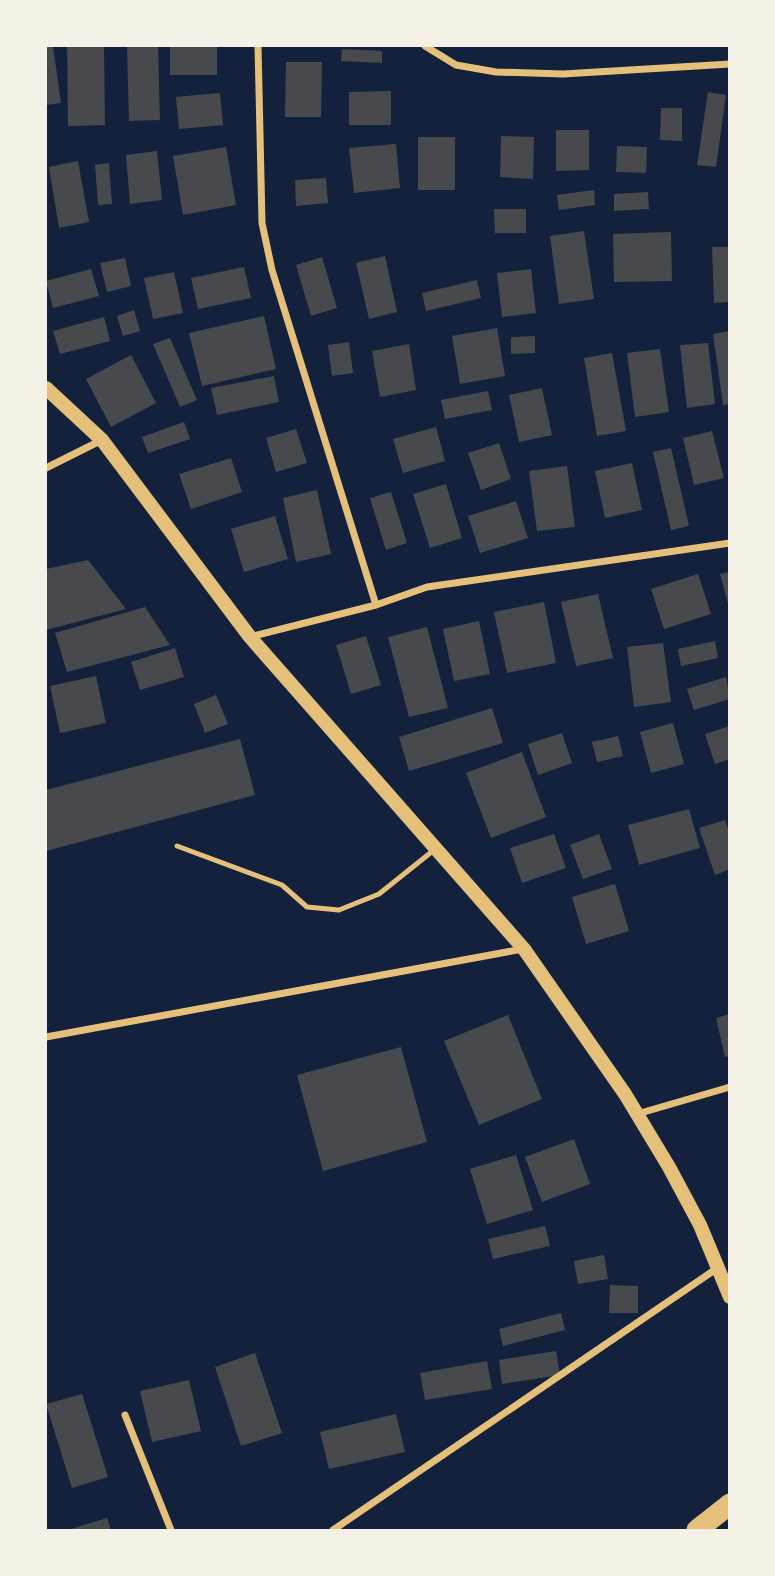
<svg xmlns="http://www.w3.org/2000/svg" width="775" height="1576" font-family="'IBM Plex Sans',sans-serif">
  <rect width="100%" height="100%" fill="#14213d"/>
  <path fill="#48494c" d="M46 46H53L61 103 46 105Z
    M67 46H104L105 125 68 126Z
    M127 46H158L160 120 129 121Z
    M170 46H217V75H170Z
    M342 49 382 51V63L341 61Z
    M286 62H322L321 117H285Z
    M391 91V125H349V92Z
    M708 92 726 95 716 167 697 165Z
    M220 93 223 125 179 129 176 97Z
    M661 108H682V141L660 140Z
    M556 130H589V170L556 171Z
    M501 136 534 137 533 179 500 177Z
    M418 137H455V190H418Z
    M396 144 400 188 354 193 349 148Z
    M617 146 647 147 646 173 616 172Z
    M226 147 236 205 183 215 173 156Z
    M157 151 162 200 130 204 126 155Z
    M78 161 89 222 59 228 49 167Z
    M109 163 112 204 98 205 95 165Z
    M326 178 328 203 296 206 295 180Z
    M594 190 595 205 559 210 557 195Z
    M648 192 649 209 614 211V194Z
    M494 209H526V233H495Z
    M584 231 594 299 559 304 550 236Z
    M671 232 672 281 614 282 613 234Z
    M712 247H730V302L714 303Z
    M385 256 397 312 369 319 356 263Z
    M322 257 337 308 311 316 296 265Z
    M125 258 131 286 107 292 100 263Z
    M244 267 251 298 198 309 191 278Z
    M91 269 99 296 53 308 46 281Z
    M531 269 536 313 502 317 497 273Z
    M174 272 183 313 153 319 144 278Z
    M477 280 481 298 426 311 422 293Z
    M134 310 140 331 123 336 117 316Z
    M264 316 276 369 202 386 189 333Z
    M104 317 110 341 60 354 53 331Z
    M497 328 505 376 460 384 452 336Z
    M730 331V404L723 405 713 334Z
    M535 336V353L511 354V337Z
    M170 338 197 400 180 407 153 344Z
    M349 342 353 373 332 376 328 345Z
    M708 343 715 404 687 408 680 345Z
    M409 344 416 390 380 397 372 351Z
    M660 349 669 412 635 417 627 353Z
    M612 353 626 431 597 436 584 358Z
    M131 355 156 403 111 427 86 379Z
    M274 376 279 402 217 415 211 388Z
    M542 388 552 435 519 442 509 395Z
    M488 391 492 410 445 419 441 400Z
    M184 422 190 439 148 453 142 437Z
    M436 427 445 461 403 473 393 439Z
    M296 429 307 463 276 472 266 438Z
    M712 431 724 478 694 485 683 438Z
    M499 443 511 479 481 490 468 453Z
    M671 448 689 526 671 530 653 452Z
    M231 458 242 492 191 509 179 474Z
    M632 463 642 510 605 518 595 471Z
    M567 466 575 527 537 531 529 471Z
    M446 484 462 538 430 548 413 494Z
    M317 490 331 554 296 562 283 498Z
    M391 492 407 543 386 550 370 498Z
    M516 501 528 538 480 553 468 516Z
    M275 516 288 559 244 572 231 529Z
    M88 560 126 609 46 630V569Z
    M730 572V607H729L720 574Z
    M698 574 711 614 664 629 651 589Z
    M598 594 613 658 576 666 561 602Z
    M544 602 556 663 507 673 494 612Z
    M145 607 170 645 67 672 55 633Z
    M479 621 490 674 454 681 443 629Z
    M427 627 448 708 409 717 388 637Z
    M366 636 381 685 351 694 336 645Z
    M715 641 718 658 681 666 678 649Z
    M663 643 671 702 634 707 627 647Z
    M175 648 184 677 140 690 131 662Z
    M96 676 106 723 60 733 50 686Z
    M726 677 730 699 694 710 687 689Z
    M216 695 228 724 205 733 194 704Z
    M492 708 503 743 409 771 399 737Z
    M673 723 684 764 651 773 640 732Z
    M730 726V759L715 764 705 734Z
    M562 733 572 763 538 775 528 744Z
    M618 736 623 756 597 762 592 742Z
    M240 739 255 795 46 851V790Z
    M522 752 546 817 491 838 466 773Z
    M689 809 700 848 639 865 628 825Z
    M725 820 730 835V869L715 875 699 828Z
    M554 834 566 868 522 883 510 848Z
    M599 834 612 869 583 879 570 845Z
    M615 884 629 931 586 944 572 897Z
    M730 1014V1056L725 1057 716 1018Z
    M508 1015 542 1099 479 1125 444 1041Z
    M401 1047 427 1142 323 1171 297 1075Z
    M574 1139 590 1184 542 1202 525 1157Z
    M516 1155 533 1210 487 1224 470 1169Z
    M545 1226 550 1246 493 1259 488 1239Z
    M604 1255 608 1279 578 1284 574 1261Z
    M610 1285 638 1286V1313H609Z
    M561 1313 565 1330 503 1346 499 1329Z
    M556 1351 560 1375 502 1384 499 1360Z
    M255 1353 282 1433 241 1446 215 1367Z
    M487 1361 492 1389 425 1400 420 1373Z
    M189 1380 201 1431 152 1442 140 1391Z
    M82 1394 108 1477 72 1488 46 1404Z
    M396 1414 405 1452 329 1469 320 1432Z
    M107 1518 111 1530H68Z"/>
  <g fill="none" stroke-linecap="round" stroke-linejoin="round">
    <path stroke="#e5c07b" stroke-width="5" d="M177 846 282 885 307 907 339 910 379 894 434 850"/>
    <path stroke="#e5c07b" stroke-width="7" d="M425 46 456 65 496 72 563 74 730 64
      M46 468 102 440
      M376 605 427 587 730 543
      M250 637 376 605 272 270 262 223 258 46
      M46 1037 523 949
      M637 1114 730 1087
      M125 1415 171 1530
      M333 1530 716 1269"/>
    <path stroke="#e5c07b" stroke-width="14" d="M46 388 102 440 250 637 524 949 625 1094 669 1167 700 1225 730 1297"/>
    <path stroke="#e5c07b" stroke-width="21" d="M697 1530 730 1504"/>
  </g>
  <rect width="775" height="1576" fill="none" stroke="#f6f1e7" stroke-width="94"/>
</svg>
